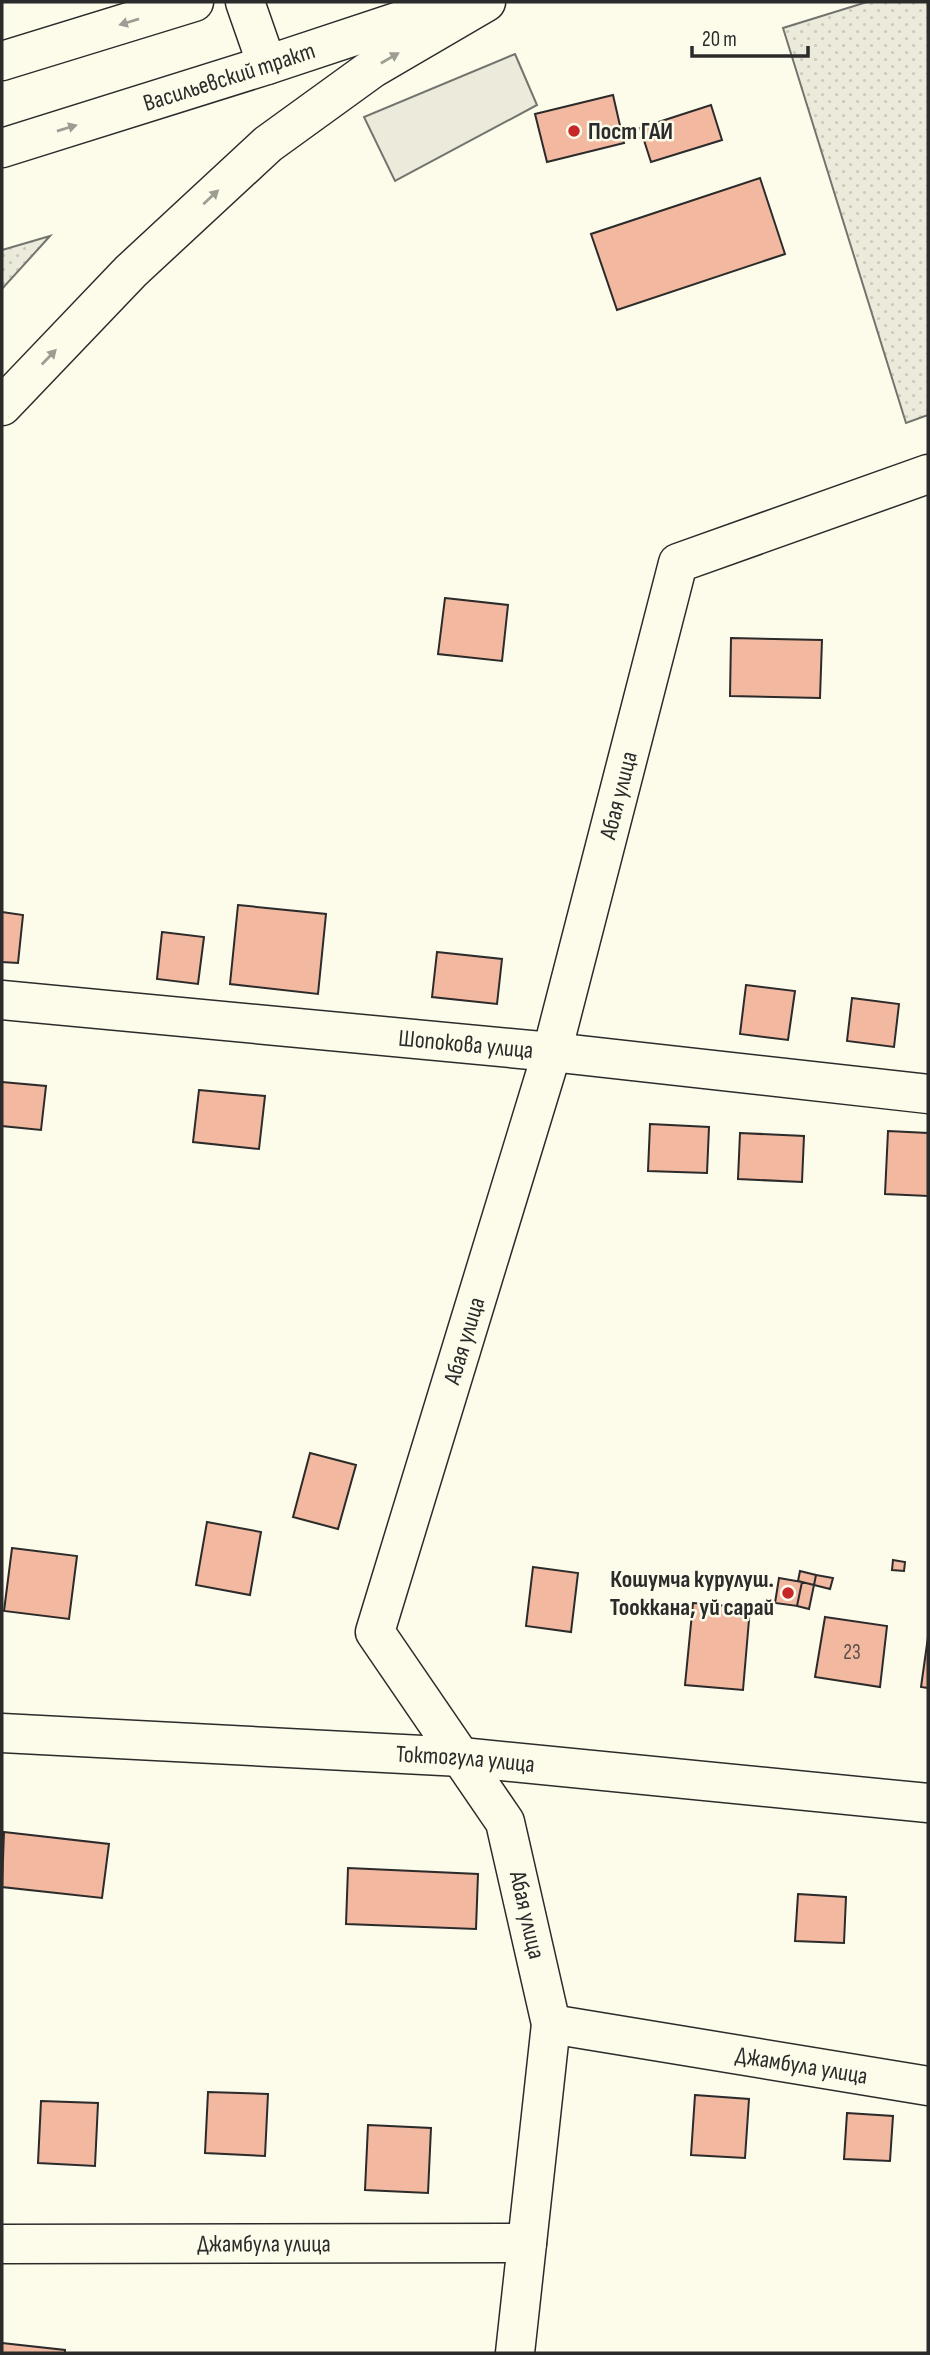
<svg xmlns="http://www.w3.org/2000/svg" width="930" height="2355" font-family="'Sofia Sans Condensed',sans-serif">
  <defs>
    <pattern id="grass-dots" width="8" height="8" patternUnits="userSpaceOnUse" patternTransform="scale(1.75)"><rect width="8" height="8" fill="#ecebdb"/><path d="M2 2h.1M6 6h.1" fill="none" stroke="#cbcabc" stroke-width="1.8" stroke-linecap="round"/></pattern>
  </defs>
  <rect width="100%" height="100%" fill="#fdfbea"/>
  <path fill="url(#grass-dots)" stroke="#74746e" stroke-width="2" d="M867 2H928V415L906 423 783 28Z
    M50 236 2 289V250Z"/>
  <path fill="#eceadb" stroke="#74746e" stroke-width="2" d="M515 54 537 105 395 181 364 117Z"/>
  <path fill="#f2b8a0" stroke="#2b2b2b" stroke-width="2" d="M613 95 624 143 547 162 535 114Z
    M711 105 722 140 651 162 640 128Z
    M760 178 785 254 617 310 591 234Z
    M445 598 508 605 502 661 438 654Z
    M731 638 822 640 820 698 730 696Z
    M238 905 326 914 318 994 230 984Z
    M2 912 23 915 18 963 2 962Z
    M162 932 204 937 198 984 157 979Z
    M437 952 502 959 497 1004 432 997Z
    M746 985 795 991 788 1040 740 1034Z
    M852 998 899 1004 894 1047 847 1041Z
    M2 1082 46 1086 41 1130 2 1126Z
    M199 1090 265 1096 259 1149 193 1142Z
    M650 1124 709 1127 707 1173 648 1171Z
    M888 1131 928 1133V1196L885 1194Z
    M740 1133 804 1136 802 1182 738 1179Z
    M310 1453 356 1465 338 1529 293 1517Z
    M207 1522 261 1532 250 1595 196 1585Z
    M12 1548 77 1556 69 1619 4 1611Z
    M893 1560 905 1562 904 1571 892 1570Z
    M533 1567 578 1573 571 1632 526 1626Z
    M800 1571 816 1575 814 1585 798 1581Z
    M816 1575 833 1578 830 1589 814 1585Z
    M779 1578 802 1582 797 1606 775 1603Z
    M802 1582 814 1585 809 1609 797 1606Z
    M693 1603 750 1608 743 1690 685 1685Z
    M825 1617 887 1626 880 1687 815 1677Z
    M928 1637V1688L921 1687Z
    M4 1832 109 1844 102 1898 2 1887Z
    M348 1868 478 1874 476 1929 346 1924Z
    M798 1894 846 1897 844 1943 795 1941Z
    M208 2092 268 2094 265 2156 205 2153Z
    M695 2095 749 2099 745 2158 691 2155Z
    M41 2101 98 2103 95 2166 38 2163Z
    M847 2113 893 2116 890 2161 844 2159Z
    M368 2125 431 2128 428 2193 365 2190Z
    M2 2343 65 2350V2353H2Z"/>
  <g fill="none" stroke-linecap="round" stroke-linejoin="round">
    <g stroke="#2b2b2b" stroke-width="41">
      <g id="minor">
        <path id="s1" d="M2 1000 552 1052 928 1094"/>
        <path id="s2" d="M2 1733 461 1757 928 1803"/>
        <path id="s3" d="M551 2024 928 2086"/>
        <path id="s4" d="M2 2244 527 2243"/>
        <path id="s5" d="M515 2353 551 2024 505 1822 375 1632 552 1052 678 563 928 474"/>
      </g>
    </g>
    <g stroke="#2b2b2b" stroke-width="41">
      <g id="major">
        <path d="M245 2 267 65"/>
        <path d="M2 61 194 2"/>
        <path id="s6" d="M2 148 267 65 457 2"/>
      </g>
    </g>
    <g stroke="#2b2b2b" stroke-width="41">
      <path id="highway" d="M2 406 131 271 268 144 373 68 486 2"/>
    </g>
    <use href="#minor" stroke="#fdfbea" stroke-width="38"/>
    <use href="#major" stroke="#fdfbea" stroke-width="38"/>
    <use href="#highway" stroke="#fdfbea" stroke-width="38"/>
  </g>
  <defs><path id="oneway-solid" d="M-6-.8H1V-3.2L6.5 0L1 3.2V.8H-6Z" transform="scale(1.75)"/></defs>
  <g fill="#9e9d94">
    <use href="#oneway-solid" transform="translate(129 22) rotate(163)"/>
    <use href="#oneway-solid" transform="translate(390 58) rotate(-30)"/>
    <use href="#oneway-solid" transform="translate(67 128) rotate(-17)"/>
    <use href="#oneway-solid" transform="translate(211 197) rotate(-43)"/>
    <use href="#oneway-solid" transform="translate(49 357) rotate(-46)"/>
  </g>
  <g fill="#c62828" stroke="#fdfbea" stroke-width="2.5">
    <circle cx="574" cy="131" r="7"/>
    <circle cx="788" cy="1593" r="7"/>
  </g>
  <g text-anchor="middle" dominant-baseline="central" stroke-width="5" stroke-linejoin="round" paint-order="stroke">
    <g font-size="21" fill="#5d4e48">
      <text x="852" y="1652">23</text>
    </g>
    <g font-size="24" fill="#2b2b2b" stroke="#fdfbea">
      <text stroke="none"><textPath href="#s6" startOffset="238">Васильевский тракт</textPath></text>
      <text stroke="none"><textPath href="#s5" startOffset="1640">Абая улица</textPath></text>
      <text stroke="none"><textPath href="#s1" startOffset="466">Шопокова улица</textPath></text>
      <text stroke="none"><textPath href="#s5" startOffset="1073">Абая улица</textPath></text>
      <text stroke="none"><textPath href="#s2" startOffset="464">Токтогула улица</textPath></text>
      <text transform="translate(527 1915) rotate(77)">Абая улица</text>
      <text stroke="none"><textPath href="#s3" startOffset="254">Джамбула улица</textPath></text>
      <text stroke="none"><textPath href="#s4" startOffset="262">Джамбула улица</textPath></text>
    </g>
    <g font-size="24" font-weight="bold" fill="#2b2b2b" stroke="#fdfbea" text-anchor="start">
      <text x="588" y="131">Пост ГАИ</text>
      <text x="774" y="1579" text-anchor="end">Кошумча курулуш.<tspan x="774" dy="28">Тооккана, уй сарай</tspan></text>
    </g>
  </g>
  <rect width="930" height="2355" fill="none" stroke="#2b2b2b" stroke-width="7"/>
  <path d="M692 46v10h116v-10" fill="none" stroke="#2b2b2b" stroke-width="3.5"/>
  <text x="702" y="46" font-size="21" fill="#2b2b2b" stroke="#fdfbea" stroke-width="5" paint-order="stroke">20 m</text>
</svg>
